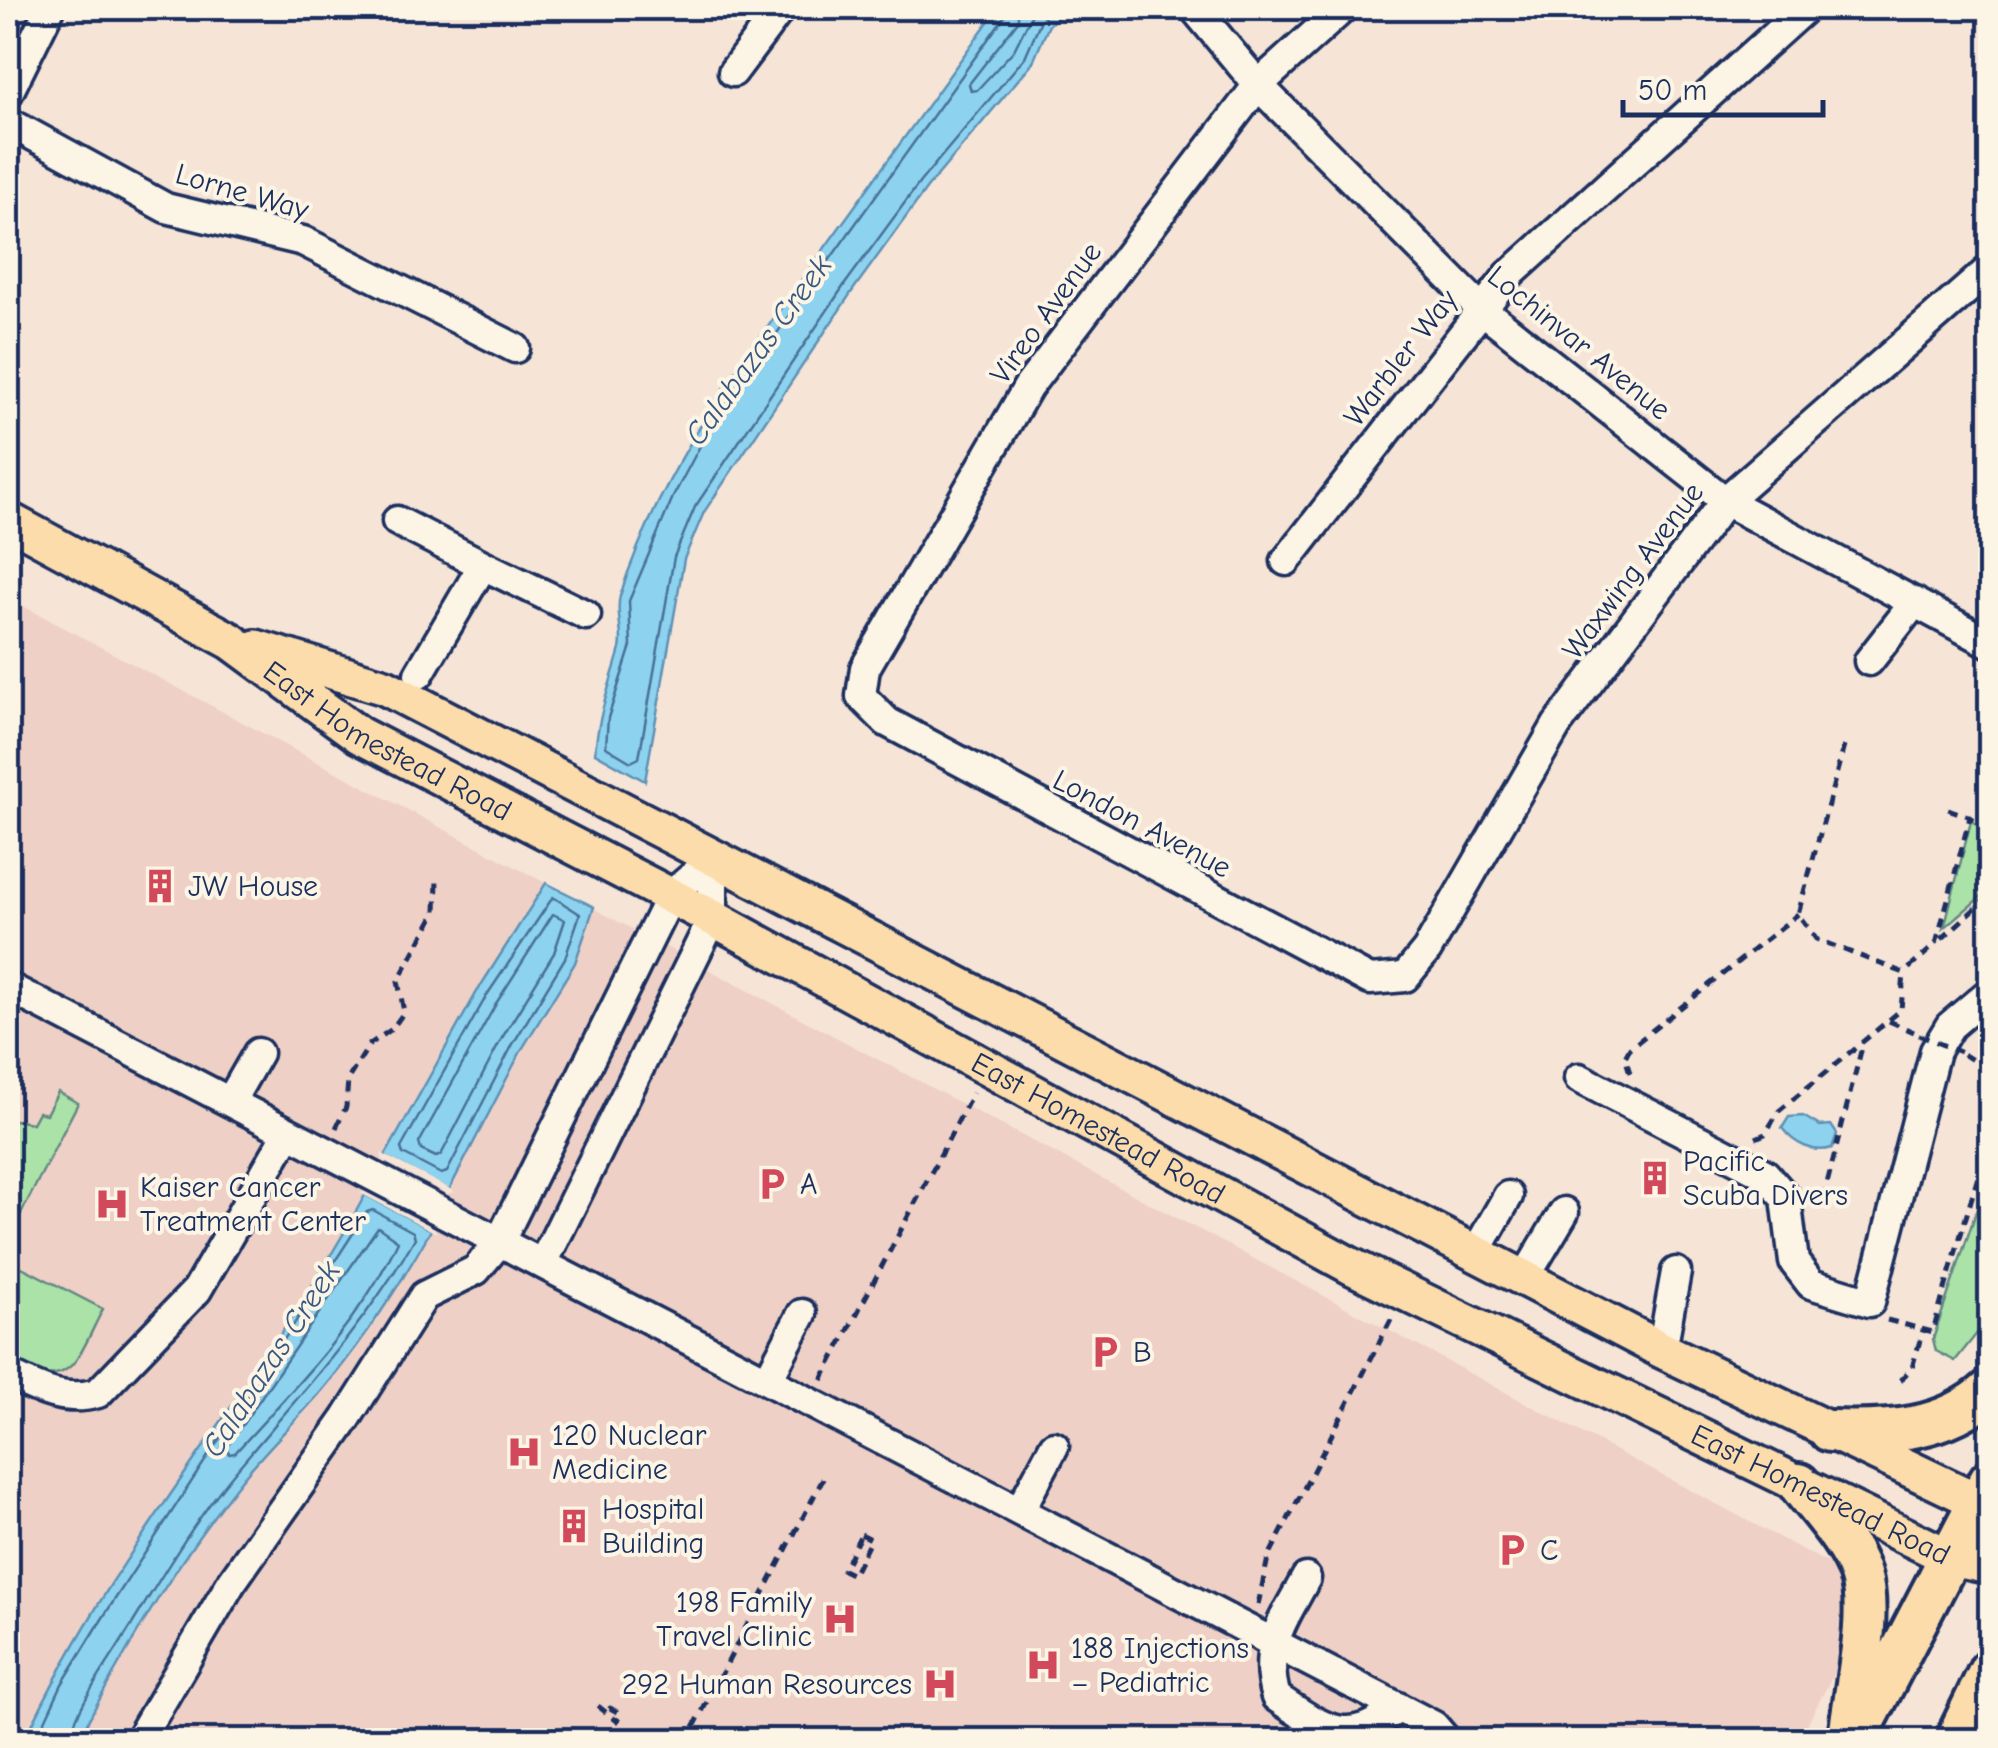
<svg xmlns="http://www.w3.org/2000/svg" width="1998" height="1748" font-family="'Comic Neue',sans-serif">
  <rect width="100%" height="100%" fill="#f6e4d7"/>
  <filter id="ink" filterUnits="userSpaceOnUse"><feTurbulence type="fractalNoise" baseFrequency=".01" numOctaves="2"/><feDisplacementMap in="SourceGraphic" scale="20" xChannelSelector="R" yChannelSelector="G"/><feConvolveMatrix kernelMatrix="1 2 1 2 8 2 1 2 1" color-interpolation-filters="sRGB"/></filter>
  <g filter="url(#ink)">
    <path fill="#eed0c6" d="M8 598 1835 1567 1846 1596V1650L1799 1740H8Z"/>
    <path fill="#aae2a7" stroke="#628882" stroke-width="2.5" d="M1971 821 1990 831V889L1944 928Z
      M58 1092 78 1103 8 1239V1119L32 1123 38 1112 46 1114Z
      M1979 1203 1990 1210V1317L1955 1361 1936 1351 1933 1339Z
      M8 1260 103 1309C75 1363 73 1392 8 1364Z"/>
    <path fill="#8dd3ef" stroke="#5f91b5" stroke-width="2.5" d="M998 8H1067L1049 25 1033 62 927 188 853 290 704 512 684 559 645 781 595 753C598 716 610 685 620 649 624 632 615 613 620 596 646 514 692 435 740 365Z
      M546 883 594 907 575 963 522 1049 449 1190 385 1156 478 990Z
      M1803 1116 1820 1126 1831 1125 1837 1134 1832 1148C1814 1154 1794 1144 1782 1128L1789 1117Z
      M365 1195 431 1230C399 1287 363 1342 320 1393 294 1423 264 1451 239 1483 176 1562 124 1651 78 1740H25C115 1544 264 1384 365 1195Z"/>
    <path fill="#f6e4d7" d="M381 1153 454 1191V1192L447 1194 383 1161Z
      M367 1190 434 1225 436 1233 360 1193Z"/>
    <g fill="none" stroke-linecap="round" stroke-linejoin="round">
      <path stroke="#497198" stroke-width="2.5" d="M1006 8 1004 17 711 425 673 497 629 601 631 646 608 718 606 747 631 762 639 758 674 557 695 507 845 284 920 182 1025 57 1041 20 1053 8
        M1018 8V21L969 84 971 91 977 90 1014 50 1035 8
        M553 897 580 914 565 958 513 1044 447 1172 441 1174 403 1154 401 1148 487 995Z
        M553 914 565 920 554 953 502 1038 441 1155 436 1157 421 1150 419 1143 497 1002Z
        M378 1227 398 1241C361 1321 294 1388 235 1453L229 1454 227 1447Z
        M36 1740 62 1684 104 1616 367 1212 373 1210 413 1232 415 1238C365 1326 298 1396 233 1474 191 1525 158 1583 123 1639 107 1665 73 1712 70 1740"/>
      <g stroke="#1b2f5e" stroke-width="35">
        <path id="minor" d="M1194 8 1258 85 1480 308 1725 501 1990 643
          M1343 8 1258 85 1028 387 865 668 861 696 887 722 1370 980 1405 977 1427 950 1557 725 1725 501 1990 269
          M733 72 781 8
          M8 93 50 8
          M8 122 166 208 303 241 515 348
          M397 521 483 565
          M1286 561 1509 275 1805 8
          M1869 661 1915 602
          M419 674 483 565 586 615
          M8 987 1434 1726 1446 1740
          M1579 1078 1765 1174 1786 1198 1794 1262 1811 1284 1870 1302 1935 1051 1950 1026 1990 992
          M230 1102 258 1053
          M1475 1254 1508 1196
          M543 1263 713 918V859
          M1524 1279 1564 1212
          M1662 1350 1676 1272
          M8 1374C38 1389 64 1403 98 1393L197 1290 288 1133
          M768 1379 802 1314
          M1020 1510 1054 1446
          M1306 1578C1283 1621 1261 1647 1276 1697 1326 1731 1350 1748 1398 1707
          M139 1740 231 1583 346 1419 424 1296 476 1270 500 1241 671 895 713 859"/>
      </g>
      <g stroke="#1b2f5e" stroke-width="42">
        <g id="major">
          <path id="s1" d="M8 520 231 641 359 735 713 918 1351 1266 1951 1558 1990 1566"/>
          <path d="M256 648 385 687 1662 1350 1979 1502 1990 1517"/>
        </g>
      </g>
      <g stroke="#1b2f5e" stroke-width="48">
        <path id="highway" d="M1830 1431C1888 1433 1945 1431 1990 1390
          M1799 1484C1820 1512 1849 1541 1860 1574 1873 1614 1855 1687 1850 1730
          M1855 1740 1990 1480
          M1956 1740 1990 1670"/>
      </g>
      <path stroke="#1b2f5e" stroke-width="5" stroke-dasharray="10 8" stroke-linecap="butt" d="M1844 746 1798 914 1816 939 1904 973 1936 944
        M1948 809 1968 816
        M1990 828 1970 817 1936 944 1990 895
        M1889 1021 1914 1032
        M1963 1054 1990 1071
        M1630 1073 1625 1057 1630 1048 1798 914
        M336 1128 346 1107 348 1079 370 1044 392 1029 404 1012 398 981 436 912 437 880
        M1756 1138 1765 1134 1779 1111 1901 1010 1904 973
        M1823 1199 1862 1047
        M1887 1320 1933 1332C1951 1266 1971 1201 1990 1136
        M822 1380 973 1093
        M1900 1380 1912 1368 1923 1330
        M861 1534 871 1539 853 1575 843 1570Z
        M1258 1605 1268 1558 1392 1318
        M598 1706 617 1721 621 1714 610 1708 607 1711
        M694 1727 826 1473
        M626 1740 628 1737"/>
      <use href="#minor" stroke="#fcf5e5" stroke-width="28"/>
      <use href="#major" stroke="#fddcac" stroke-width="35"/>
      <use href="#highway" stroke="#fddcac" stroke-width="40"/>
      <path stroke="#1b2f5e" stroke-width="5" stroke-dasharray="10 8" stroke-linecap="butt" d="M1919 1035 1960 1052"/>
    </g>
  </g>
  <defs>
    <g id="building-bare" transform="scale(2.7)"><path d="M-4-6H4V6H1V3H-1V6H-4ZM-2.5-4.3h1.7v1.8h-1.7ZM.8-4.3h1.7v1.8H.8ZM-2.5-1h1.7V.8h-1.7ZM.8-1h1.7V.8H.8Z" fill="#d1495b" stroke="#fcf5e5" stroke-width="2.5" paint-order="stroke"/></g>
    <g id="parking-bare" transform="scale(2.7)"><path d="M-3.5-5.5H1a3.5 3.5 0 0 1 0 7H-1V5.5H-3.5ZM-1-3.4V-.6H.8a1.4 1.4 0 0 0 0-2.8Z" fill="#d1495b" stroke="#fcf5e5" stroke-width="2.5" paint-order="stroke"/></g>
    <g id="hospital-bare" transform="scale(2.7)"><path d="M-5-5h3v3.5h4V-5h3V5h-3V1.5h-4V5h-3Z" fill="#d1495b" stroke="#fcf5e5" stroke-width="2.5" paint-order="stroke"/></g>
  </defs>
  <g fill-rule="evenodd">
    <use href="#building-bare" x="160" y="886"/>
    <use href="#building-bare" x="1655" y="1178"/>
    <use href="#parking-bare" x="772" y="1184"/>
    <use href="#hospital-bare" x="112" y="1204"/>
    <use href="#parking-bare" x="1105" y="1352"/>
    <use href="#hospital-bare" x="524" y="1452"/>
    <use href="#building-bare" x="574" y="1526"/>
    <use href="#parking-bare" x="1512" y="1550"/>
    <use href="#hospital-bare" x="840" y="1619"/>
    <use href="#hospital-bare" x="1043" y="1665"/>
    <use href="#hospital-bare" x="940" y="1684"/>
  </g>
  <g text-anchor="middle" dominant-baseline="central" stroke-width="8" stroke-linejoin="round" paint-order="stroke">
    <g font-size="30" fill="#1b2f5e" stroke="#fcf5e5">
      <text transform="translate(242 192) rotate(16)">Lorne Way</text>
      <text transform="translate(1046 313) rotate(-54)">Vireo Avenue</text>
      <text transform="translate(1579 343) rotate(39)">Lochinvar Avenue</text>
      <text transform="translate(1401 358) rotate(-52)">Warbler Way</text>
      <text transform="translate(1633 571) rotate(-53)">Waxwing Avenue</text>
      <text stroke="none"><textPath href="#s1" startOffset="440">East Homestead Road</textPath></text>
      <text transform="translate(1142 824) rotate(28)">London Avenue</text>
      <text stroke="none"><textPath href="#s1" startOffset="1250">East Homestead Road</textPath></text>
      <text stroke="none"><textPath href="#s1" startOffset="2060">East Homestead Road</textPath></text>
    </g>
    <g font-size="30" fill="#1b2f5e" stroke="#fcf5e5" text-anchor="start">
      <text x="188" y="886">JW House</text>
      <text x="1683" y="1161">Pacific<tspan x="1683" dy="34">Scuba Divers</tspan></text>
      <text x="800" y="1184">A</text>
      <text x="140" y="1187">Kaiser Cancer<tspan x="140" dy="34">Treatment Center</tspan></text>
      <text x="1133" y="1352">B</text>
      <text x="552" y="1435">120 Nuclear<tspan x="552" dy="34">Medicine</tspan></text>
      <text x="602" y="1509">Hospital<tspan x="602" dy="34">Building</tspan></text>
      <text x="1540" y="1550">C</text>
      <text x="812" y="1602" text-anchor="end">198 Family<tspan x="812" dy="34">Travel Clinic</tspan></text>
      <text x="1071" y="1648">188 Injections<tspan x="1071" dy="34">– Pediatric</tspan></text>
      <text x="912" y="1684" text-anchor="end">292 Human Resources</text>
    </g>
    <g font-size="32" font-style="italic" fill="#385882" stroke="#fcf5e5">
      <text transform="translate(758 350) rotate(-54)">Calabazas Creek</text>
      <text transform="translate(271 1359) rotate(-57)">Calabazas Creek</text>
    </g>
  </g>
  <rect width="1998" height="1748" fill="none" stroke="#fcf5e5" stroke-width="40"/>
  <rect x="20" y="20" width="1958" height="1708" fill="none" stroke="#1b2f5e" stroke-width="4" filter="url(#ink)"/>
  <path d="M1623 100v15h200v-15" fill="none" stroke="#1b2f5e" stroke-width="5"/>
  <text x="1638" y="100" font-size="30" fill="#1b2f5e" stroke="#fcf5e5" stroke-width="8" paint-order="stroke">50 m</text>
</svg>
